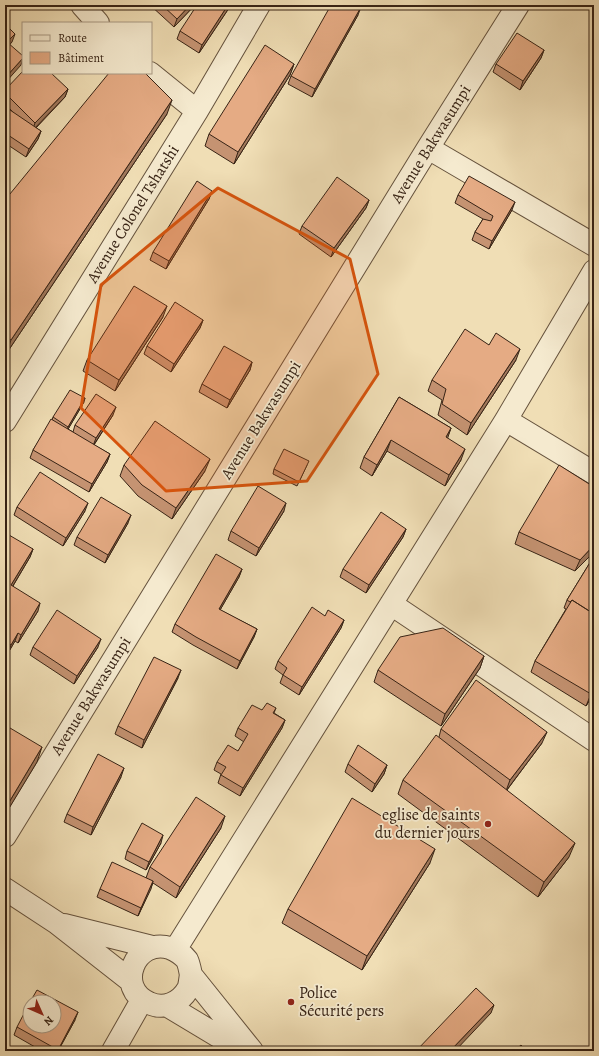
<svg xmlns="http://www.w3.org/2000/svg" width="599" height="1056" font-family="Alegreya,serif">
  <rect width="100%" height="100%" fill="#f0deb5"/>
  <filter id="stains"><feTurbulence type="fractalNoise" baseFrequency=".005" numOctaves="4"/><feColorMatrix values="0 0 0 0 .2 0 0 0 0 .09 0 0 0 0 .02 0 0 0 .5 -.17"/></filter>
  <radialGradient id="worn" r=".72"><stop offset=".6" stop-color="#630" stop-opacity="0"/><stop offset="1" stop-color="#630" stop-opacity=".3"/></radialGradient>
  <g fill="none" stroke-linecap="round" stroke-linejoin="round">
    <g stroke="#65523d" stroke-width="24">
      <path id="minor" d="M82 5 98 23
        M150 73 197 111
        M428 148 594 245
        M506 420 594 473
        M5 421 197 111 259 5
        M391 604 594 740
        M5 836 428 148 518 5
        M5 889 57 923 131 981
        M64 925 152 947
        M175 950 506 420 594 271
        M191 975C190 979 190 985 188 989 180 1003 164 1010 149 1003 114 988 135 937 170 948 175 950 183 955 187 960 189 964 190 970 191 975L252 1051
        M168 1006 243 1051
        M113 1051 142 1000"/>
    </g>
    <use href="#minor" stroke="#f5eacf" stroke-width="22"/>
  </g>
  <path fill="#c59372" stroke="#372315" d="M150 5H195L174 27Z
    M231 5 199 53 177 39 180 31Z
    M358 15 312 97 288 84 291 76Z
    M544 50 541 58 520 90 493 72 496 64Z
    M294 64 290 75 234 164 205 146 209 134Z
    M68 89 65 97 36 128 41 131 38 139 26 157 5 143V117L14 113 5 104V90Z
    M167 114 6 354 5 353V200Z
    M212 191 209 199 166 269 150 260 153 252Z
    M458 195 512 210 489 249 472 240 475 232 483 219 455 203Z
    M369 200 366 208 331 257 299 234 302 226Z
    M163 317 115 391 83 371 87 360Z
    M203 320 200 328 171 372 144 354 147 346Z
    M489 345 516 360 467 435 438 415 442 400 428 391 432 380Z
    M252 362 250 370 227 408 199 392 202 384Z
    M399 397 451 428 447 438 461 460 445 486 387 451 372 476 360 468 364 457Z
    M84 402 68 429 73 432 75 425 113 415 94 445 110 454 107 462 89 492 30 458 33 450 52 420 53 417Z
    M124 465 205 471 172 519 138 496 120 476Z
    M307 465 297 486 273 474 274 469Z
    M594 487V552L575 571 515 544 519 532Z
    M17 507 85 511 63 546 14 515Z
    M284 511 256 556 228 540 231 531Z
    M128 523 105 563 74 545 77 537Z
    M406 529 403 537 366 593 340 577 343 569Z
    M5 542 33 549 30 557 13 586 38 611 18 643 15 641 8 653 5 651Z
    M594 556V693L586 706 531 672 535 661 566 609 564 608 567 600Z
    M242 569 239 577 220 610 257 629 254 637 237 669 193 645 172 632 175 624Z
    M325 616 344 620 341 628 299 695 280 683 283 675 275 669 278 661Z
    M33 647H98L74 684 30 655Z
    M484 656 480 668 441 726 374 682 378 670Z
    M178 678 142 748 115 734 118 726Z
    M276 708 274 713 285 720 282 728 240 796 218 783 221 774 214 770 217 762 238 751 244 742 235 736 238 728 262 710Z
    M441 729 542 743 507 790 569 857 538 897 398 794 403 780 439 737Z
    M348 764 387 765 384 774 372 792 345 772Z
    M121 777 91 835 64 822 67 814Z
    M221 828 176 898 153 883 138 916 97 897 100 889 146 878 150 867Z
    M161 843 146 870 125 859 127 851Z
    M430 863 362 970 282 923 288 909Z
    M75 1020 58 1051H42L14 1035 17 1027Z"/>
  <path fill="#a0785c" stroke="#372315" d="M190 5H195L174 27 177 19Z
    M228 5H231L199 53 202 45Z
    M361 7 358 15 312 97 315 89Z
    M15 34 12 42 5 50 7 42Z
    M544 50 541 58 520 90 523 81Z
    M23 58 21 65 5 83V78Z
    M294 64 290 75 234 164 238 152Z
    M68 89 65 97 32 131 35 123Z
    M172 100 167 114 6 354 11 340Z
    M41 131 38 139 26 157 29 149Z
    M212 191 209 199 166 269 169 261Z
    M369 200 366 208 331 257 334 248Z
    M515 202 512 210 489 249 492 241Z
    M167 306 163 317 115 391 119 380Z
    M203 320 200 328 171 372 174 364Z
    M520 349 516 360 467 435 471 423Z
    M252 362 250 370 227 408 230 400Z
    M85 398 84 402 67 431 68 427Z
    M116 407 113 415 93 446 96 438Z
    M451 428 447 440 446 437Z
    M391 440 387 451 372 476 377 465Z
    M465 449 461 460 445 486 449 475Z
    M110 454 107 462 89 492 92 484Z
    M210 459 205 471 172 519 176 508Z
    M88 503 85 511 63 546 66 538Z
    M286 503 284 511 256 556 259 548Z
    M131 515 128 523 105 563 108 555Z
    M9 527 6 535 5 537V533Z
    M406 529 403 537 366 593 369 585Z
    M594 545V552L575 571 580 560Z
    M33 549 30 557 8 594 11 585Z
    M242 569 239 577 216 617 219 609Z
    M40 603 38 611 18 643 21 635Z
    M344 620 341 628 299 695 302 687Z
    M257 629 254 637 237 669 240 661Z
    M18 633 15 641 8 653 11 645Z
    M101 639 98 647 74 684 77 676Z
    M484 656 480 668 441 726 445 714Z
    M181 670 178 678 142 748 144 740Z
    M594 689V693L586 706 591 694Z
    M285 720 282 728 240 796 243 788Z
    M547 732 542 743 506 791 510 780Z
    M42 747 37 762 5 815V809Z
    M387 765 384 774 372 792 375 784Z
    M124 768 121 777 91 835 93 827Z
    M225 816 221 828 176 898 180 887Z
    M163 835 161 843 146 870 149 862Z
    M575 843 569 857 538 897 544 882Z
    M435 849 430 863 362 970 367 956Z
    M153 881 151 889 138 916 141 908Z
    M494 1005 491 1013 455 1051H450Z
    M78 1012 75 1020 58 1051H57Z"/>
  <path fill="#e5ab84" stroke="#372315" d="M162 5H190L177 19Z
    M197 5H228L202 45 180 31Z
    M331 5H357L361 7 315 89 291 76Z
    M5 24 15 34 7 42 23 56V58L5 78Z
    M517 33 544 50 523 81 496 64Z
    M265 45 294 64 238 152 209 134Z
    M23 71V73H51L68 89 35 123 5 93V90Z
    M109 73H145L172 100 11 340 5 336V200Z
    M10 110 41 131 29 149 5 133V117Z
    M469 176 515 202 492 241 475 232 483 219 491 221 493 216 458 195Z
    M337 177 369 200 334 248 302 226Z
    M197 181 212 191 169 261 153 252Z
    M134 286 167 306 119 380 87 360Z
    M175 302 203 320 174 364 147 346Z
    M465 329 489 345 496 333 520 349 471 423 442 404 446 389 432 380Z
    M224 346 252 362 230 400 202 384Z
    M70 390 85 398 68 427 53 417Z
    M96 394 116 407 96 438 75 425Z
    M399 397 451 428 446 437 465 449 449 475 391 440 377 465 364 457Z
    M51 419 110 454 92 484 33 450Z
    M155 421 210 459 176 508 142 485 124 465Z
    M284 449 309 461 299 482 274 469Z
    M559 465 594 487V545L580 560 519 532Z
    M40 472 88 503 66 538 17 507Z
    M258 486 286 503 259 548 231 531Z
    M101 497 131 515 108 555 77 537Z
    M381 512 406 529 369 585 343 569Z
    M5 524 9 527 5 533Z
    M9 535 33 549 11 585 40 603 21 635 18 633 11 645 5 641V542Z
    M216 554 242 569 219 609 257 629 240 661 196 637 175 624Z
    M594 556V614L572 600 570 602 567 600Z
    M572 600 594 614V627L593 628 594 629V689L591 694 535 661Z
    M312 607 325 616 328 610 344 620 302 687 283 675 287 668 278 661Z
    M57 610 101 639 77 676 33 647Z
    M443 628 484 656 445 714 378 670 400 637Z
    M154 657 181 670 144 740 118 726Z
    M476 680 547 732 510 780 441 729Z
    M267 703 276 708 273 713 285 720 243 788 221 775 226 767 217 762 228 745 238 751 248 734 238 728 252 705 262 710Z
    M5 725 42 747 5 809Z
    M436 735 575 843 544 882 403 780Z
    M358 745 387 765 375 784 348 764Z
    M98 754 124 768 93 827 67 814Z
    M196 797 225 816 180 887 150 867Z
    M352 798 435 849 367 956 288 909Z
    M142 823 163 835 149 862 127 851Z
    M112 862 153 881 141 908 100 889Z
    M476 988 494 1005 450 1051H416Z
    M37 990 78 1012 58 1050 17 1027 30 1002V1026H54V1002H30Z
    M521 1045 527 1051H514Z"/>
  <path fill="#d6540d" fill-opacity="0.2" stroke="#d6540d" stroke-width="3" stroke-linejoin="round" d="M218 188 350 259 378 374 307 481 166 491 81 408 101 285Z"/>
  <g fill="#8f2418" stroke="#f5eacf" stroke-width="1.5">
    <circle cx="488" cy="824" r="4"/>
    <circle cx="291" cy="1002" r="4"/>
  </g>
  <g text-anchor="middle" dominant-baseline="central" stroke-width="3.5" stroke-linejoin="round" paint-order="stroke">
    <g font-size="16" fill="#372315" stroke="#f5eacf">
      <text transform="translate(431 144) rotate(-58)">Avenue Bakwasumpi</text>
      <text transform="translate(133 214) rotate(-58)">Avenue Colonel Tshatshi</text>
      <text transform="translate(261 420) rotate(-58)">Avenue Bakwasumpi</text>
      <text transform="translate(91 696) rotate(-58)">Avenue Bakwasumpi</text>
    </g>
    <g font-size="16" fill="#372315" stroke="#f5eacf" text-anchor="end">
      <text x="480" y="815">eglise de saints<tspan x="480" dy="18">du dernier jours</tspan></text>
      <text x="299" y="993" text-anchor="start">Police<tspan x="299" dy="18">Sécurité pers</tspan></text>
    </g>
  </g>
  <rect width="599" height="1056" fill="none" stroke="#f0deb5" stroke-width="20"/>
  <rect x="6" y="6" width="587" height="1044" fill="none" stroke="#372315" stroke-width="2"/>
  <rect x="10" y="10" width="579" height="1036" fill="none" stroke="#372315"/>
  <rect x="22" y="22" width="130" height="52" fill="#f5eacf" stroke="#a99a85"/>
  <rect x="30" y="35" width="20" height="6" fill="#f5eacf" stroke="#a99a85"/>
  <text x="58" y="42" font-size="12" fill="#372315">Route</text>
  <rect x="30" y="52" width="20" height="12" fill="#e5ab84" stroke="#a99a85"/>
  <text x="58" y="62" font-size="12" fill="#372315">Bâtiment</text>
  <g transform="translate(42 1014) rotate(135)"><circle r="19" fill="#f5eacf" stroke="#a99a85"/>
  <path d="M0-3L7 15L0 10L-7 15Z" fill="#8f2418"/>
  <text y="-6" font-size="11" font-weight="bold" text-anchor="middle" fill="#372315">N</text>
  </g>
  <rect width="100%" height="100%" filter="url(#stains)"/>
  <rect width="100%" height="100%" fill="url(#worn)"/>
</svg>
